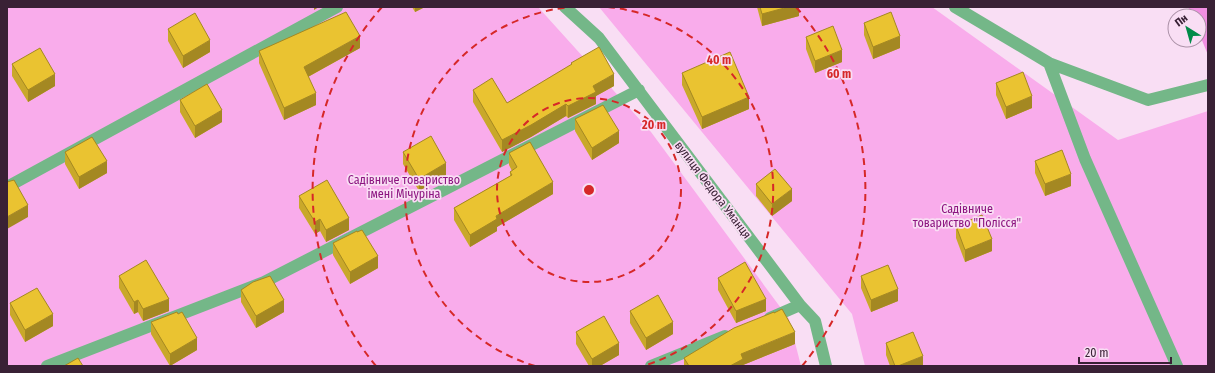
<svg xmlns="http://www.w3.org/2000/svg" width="1215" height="373" font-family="'Fira Sans Condensed',sans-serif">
  <rect width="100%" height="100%" fill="#f9def4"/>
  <path fill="#f9aceb" d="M7 7H538L651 132 789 319 801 366H7Z
    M599 7H932L1118 140 1208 111V366H865L852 314Z"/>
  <path fill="#f18fe2" d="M1188 7H1208V55L1199 33V16H1192Z"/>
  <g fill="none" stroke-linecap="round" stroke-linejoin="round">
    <path stroke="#74b788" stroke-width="12" d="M565 7 599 38 800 305 815 321 826 366
      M955 7 1049 63 1148 100 1208 85
      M1049 63 1085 159 1177 366
      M7 187 337 7
      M770 318 800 305
      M47 366 264 282 639 90
      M651 366 725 336"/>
  </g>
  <path fill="#c9a82a" d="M412 7H425L415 12Z
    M757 7H799V16L762 26Z
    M864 23 900 48 873 59 864 35Z
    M168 29 210 52 183 68 168 41Z
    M806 37 842 62 815 73 806 49Z
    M360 48 308 77 316 105 284 120 259 63V51Z
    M571 63 614 86 596 96V104L568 118 566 116 531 137 502 152 473 102V90L507 103 571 65Z
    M12 64 55 86 28 102 12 76Z
    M682 73 749 109 702 129 682 85Z
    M996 83 1032 108 1006 119 996 95Z
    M180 100 222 122 195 138 180 112Z
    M575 119 619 143 592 160 575 131Z
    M65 152 107 173 79 189 65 164Z
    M403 152 446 175 419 191 403 164Z
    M509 153 553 194 497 227V231L470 247 454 220V208L510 176V172L512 171 509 165Z
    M1035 161 1071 186 1045 196 1035 173Z
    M756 184 792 201 772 216 756 196Z
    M299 196 349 230 326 242 320 231 315 234 299 208Z
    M956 226 992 251 965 262 956 238Z
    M333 243 378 268 350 284 333 255Z
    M119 276 169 311 143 321 138 312 134 314 119 288Z
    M861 276 898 301 871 312 861 288Z
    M718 278 766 311 736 323 718 290Z
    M241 290 284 312 256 328 241 302Z
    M10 303 53 326 25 342 10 315Z
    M630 311 673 334 646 350 630 323Z
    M151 322 197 350 170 366 151 334Z
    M576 332 619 355 600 366H589L576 344Z
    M886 343 923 366H890L886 355Z
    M795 344 743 365V366H684V358Z"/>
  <path fill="#a48822" d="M314 7H319L314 10Z
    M415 7H425L415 12Z
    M788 7H799V16L762 26V14Z
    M360 36V48L304 79V67Z
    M900 36V48L873 59V47Z
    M210 40V52L183 68V56Z
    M842 50V62L815 73V61Z
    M55 74V86L28 102V90Z
    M614 74V86L596 96V104L568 118V106L593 86Z
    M316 93V105L284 120V108Z
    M1032 96V108L1006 119V107Z
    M749 97V109L702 129V117Z
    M566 104V116L531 137 502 152V140Z
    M222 110V122L195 138V126Z
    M619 131V143L592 160V148Z
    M107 161V173L79 189V177Z
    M446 163V175L419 191V179Z
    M1071 174V186L1045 196V184Z
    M553 182V194L497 227V231L470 247V235L496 216Z
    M792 189V201L772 216V204Z
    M28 205V217L7 229V217Z
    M349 218V230L326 242V230Z
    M320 219V231L315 234V222Z
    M992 239V251L965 262V250Z
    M378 256V268L350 284V272Z
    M898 289V301L871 312V300Z
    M169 299V311L143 321V309Z
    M766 299V311L736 323V311Z
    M138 300V312L134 314V302Z
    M284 300V312L256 328V316Z
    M53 314V326L25 342V330Z
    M673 322V334L646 350V338Z
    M795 332V344L743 365V366H730L741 354Z
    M197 338V350L170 366V354Z
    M619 343V355L600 366H592V359Z
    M923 356V366H898Z"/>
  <path fill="#eac331" stroke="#a48822" d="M760 7H788L762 14Z
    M346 12 360 36 304 67 316 93 284 108 259 51Z
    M891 12 900 36 873 47 864 23Z
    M195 13 210 40 183 56 168 29Z
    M833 26 842 50 815 61 806 37Z
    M599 47 614 74 593 86 596 92 568 106 566 104 531 125 502 140 473 90 492 78 507 103 572 64 571 63Z
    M40 48 55 74 28 90 12 64Z
    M730 52 749 97 702 117 682 73Z
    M1023 72 1032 96 1006 107 996 83Z
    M207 84 222 110 195 126 180 100Z
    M603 105 619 131 592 148 575 119Z
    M431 136 446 163 419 179 403 152Z
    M92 137 107 161 79 177 65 152Z
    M530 142 553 182 496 216 497 219 470 235 454 208 512 175 510 172 517 167 509 153Z
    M1062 150 1071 174 1045 184 1035 161Z
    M775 169 792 189 772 204 756 184Z
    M14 180 28 205 7 217V182Z
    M327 180 349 218 326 230 320 219 315 222 299 196Z
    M982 215 992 239 965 250 956 226Z
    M362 230 378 256 350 272 333 243 357 231V232Z
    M146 260 169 299 143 309 138 300 134 302 119 276Z
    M745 262 766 299 736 311 718 278Z
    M888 265 898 289 871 300 861 276Z
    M270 276 284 300 256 316 241 290 253 282Z
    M37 288 53 314 25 330 10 303Z
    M658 295 673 322 646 338 630 311Z
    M782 309 795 332 741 354 743 359 730 366H689L684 358 734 328 774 312V313Z
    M177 312 178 314 182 312 197 338 170 354 151 322Z
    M604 316 619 343 592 359 576 332Z
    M913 332 923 356 898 366H895L886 343Z
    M78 358 83 366H64Z"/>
  <g fill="none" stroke="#d62828" stroke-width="2" stroke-dasharray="7 5">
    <circle cx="589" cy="190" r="92"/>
    <path d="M535 366A184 184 0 0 1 570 7M608 7A184 184 0 0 1 643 366"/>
    <path d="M376 366A276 276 0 0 1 382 7M796 7A276 276 0 0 1 802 366"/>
  </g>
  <g text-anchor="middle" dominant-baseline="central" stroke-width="3.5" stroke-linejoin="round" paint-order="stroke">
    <g font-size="12" fill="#8b137f" stroke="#f9def4">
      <text x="404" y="180">Садівниче товариство<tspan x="404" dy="14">імені Мічуріна</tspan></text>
      <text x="967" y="209">Садівниче<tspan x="967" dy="14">товариство "Полісся"</tspan></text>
    </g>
    <g font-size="12" fill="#392135" stroke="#f9def4">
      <text transform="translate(713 190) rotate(53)">вулиця Федора Уманця</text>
    </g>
  </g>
  <circle cx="589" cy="190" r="6" fill="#d62828" stroke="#f9def4" stroke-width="2"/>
  <g font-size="12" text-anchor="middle" font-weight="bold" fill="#d62828" stroke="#f9def4" stroke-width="3.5" stroke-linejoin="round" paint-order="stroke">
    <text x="719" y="64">40 m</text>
    <text x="839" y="78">60 m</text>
    <text x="654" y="129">20 m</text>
  </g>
  <rect width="1215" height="373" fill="none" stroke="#392135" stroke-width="16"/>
  <g transform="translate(1187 28) rotate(323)"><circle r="19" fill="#f9def4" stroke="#ac92a8"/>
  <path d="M0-3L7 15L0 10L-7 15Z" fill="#008b48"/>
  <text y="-6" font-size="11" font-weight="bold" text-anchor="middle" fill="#392135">Пн</text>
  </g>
  <path d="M1079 357v6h92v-6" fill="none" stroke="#392135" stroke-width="2"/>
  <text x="1085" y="357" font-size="12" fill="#392135" stroke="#f9def4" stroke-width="3" paint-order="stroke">20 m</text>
</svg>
